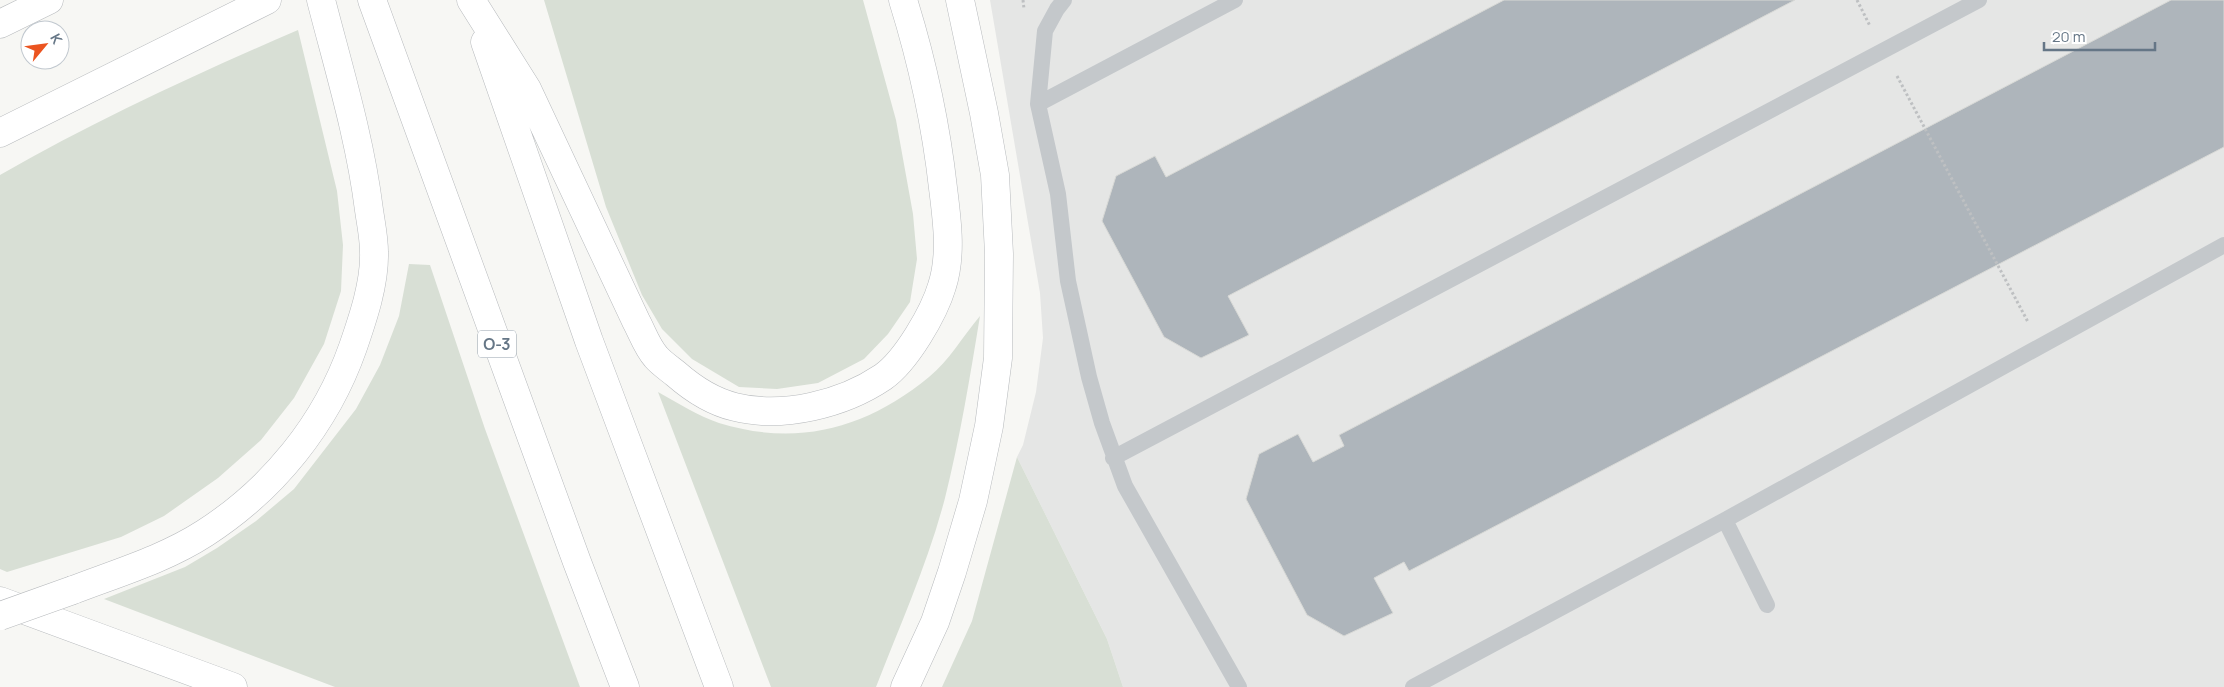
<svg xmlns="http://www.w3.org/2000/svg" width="2224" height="687" font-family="Manrope,sans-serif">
  <rect width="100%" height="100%" fill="#f7f7f4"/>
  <path fill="#e5e6e5" d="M990 0H2224V687H1123L1107 639 1017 457 1023 445 1036 392 1043 338 1040 293Z"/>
  <path fill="#d8dfd5" d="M544 0H863L896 120 913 214 917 259 910 302 888 334 864 359 818 383 777 389 739 387 692 359 662 329 642 295 606 207Z
    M298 30 337 191 343 245 341 291 324 344 294 398 261 440 218 478 164 516 121 537 7 572 0 569V175C96 120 196 74 298 30Z
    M409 264 430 265 485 429 580 687H335L104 599 185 567 217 548 256 521 294 489 356 409 380 365 399 316Z
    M980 316C970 377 960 438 945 498 928 563 900 625 876 687H771L658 392C678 403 698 416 719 423 797 447 866 429 929 377 949 361 963 336 980 316Z
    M1017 457 1107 639 1123 687H942L972 621Z"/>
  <path fill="#aeb5bb" stroke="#d8d9d6" d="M1504 0H1795L1228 296 1249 335 1201 358 1164 337 1102 221 1116 176 1155 156 1166 177Z
    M2171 0H2224V147L1409 571 1404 562 1374 578 1393 613 1344 636 1307 615 1246 499 1259 454 1298 434 1313 462 1344 446 1339 435Z"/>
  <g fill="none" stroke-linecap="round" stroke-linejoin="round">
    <g stroke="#b7babd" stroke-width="29">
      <path id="trunk" d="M372 0 577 562 625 687
        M471 0 527 89 636 321C642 332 647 347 656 357 661 363 670 369 676 374 692 388 714 402 735 407 783 419 843 404 883 377 906 361 934 313 942 286 952 255 947 220 943 188 936 125 922 61 903 0
        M0 24 49 0
        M485 42 589 341 719 687
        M0 133 267 0
        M73 590C117 573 165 559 205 533 273 489 326 424 353 347 363 318 375 283 374 252 374 238 371 224 369 210 360 138 339 70 321 0
        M0 601 233 687
        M905 687 935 622 952 572 973 501 989 426 998 358 999 254 995 175 984 113 960 0"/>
    </g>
    <path stroke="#bec0c2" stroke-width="3" stroke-dasharray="2.5 2.5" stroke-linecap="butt" d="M1023 0 1024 9
      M1857 0 1870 26
      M1897 76 2028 322"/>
    <path stroke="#c4c8cb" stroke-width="16" d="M1064 0 1057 9 1045 31 1038 104 1058 194 1068 281 1089 377 1102 423 1125 486 1239 687
      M1038 104 1235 0
      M1113 458 1979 0
      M1725 520 1767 605
      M1413 687 1725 520 2224 245"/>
    <use href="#trunk" stroke="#fff" stroke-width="28"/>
    <g stroke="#b7babd" stroke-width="29" stroke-linecap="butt">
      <path id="trunk-bridge" d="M0 616 73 590"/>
    </g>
    <use href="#trunk-bridge" stroke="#fff" stroke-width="28"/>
  </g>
  <g text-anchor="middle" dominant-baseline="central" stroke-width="5" stroke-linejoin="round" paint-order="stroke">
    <rect fill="#fff" stroke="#939faa" stroke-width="1" x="478" y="330.5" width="38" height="27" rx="4"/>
    <g font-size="16" font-weight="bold" fill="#657686">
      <text x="497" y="344">O-3</text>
    </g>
  </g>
  <g transform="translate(45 45) rotate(61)"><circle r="24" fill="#ffffff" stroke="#c1c8cf"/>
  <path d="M0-4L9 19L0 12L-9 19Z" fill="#eb5420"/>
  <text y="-8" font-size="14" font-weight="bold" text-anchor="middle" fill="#657686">K</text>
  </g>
  <path d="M2044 42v8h111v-8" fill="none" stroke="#657686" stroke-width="2.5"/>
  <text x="2052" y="42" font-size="15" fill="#657686" stroke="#ffffff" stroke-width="4" paint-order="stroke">20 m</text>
</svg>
